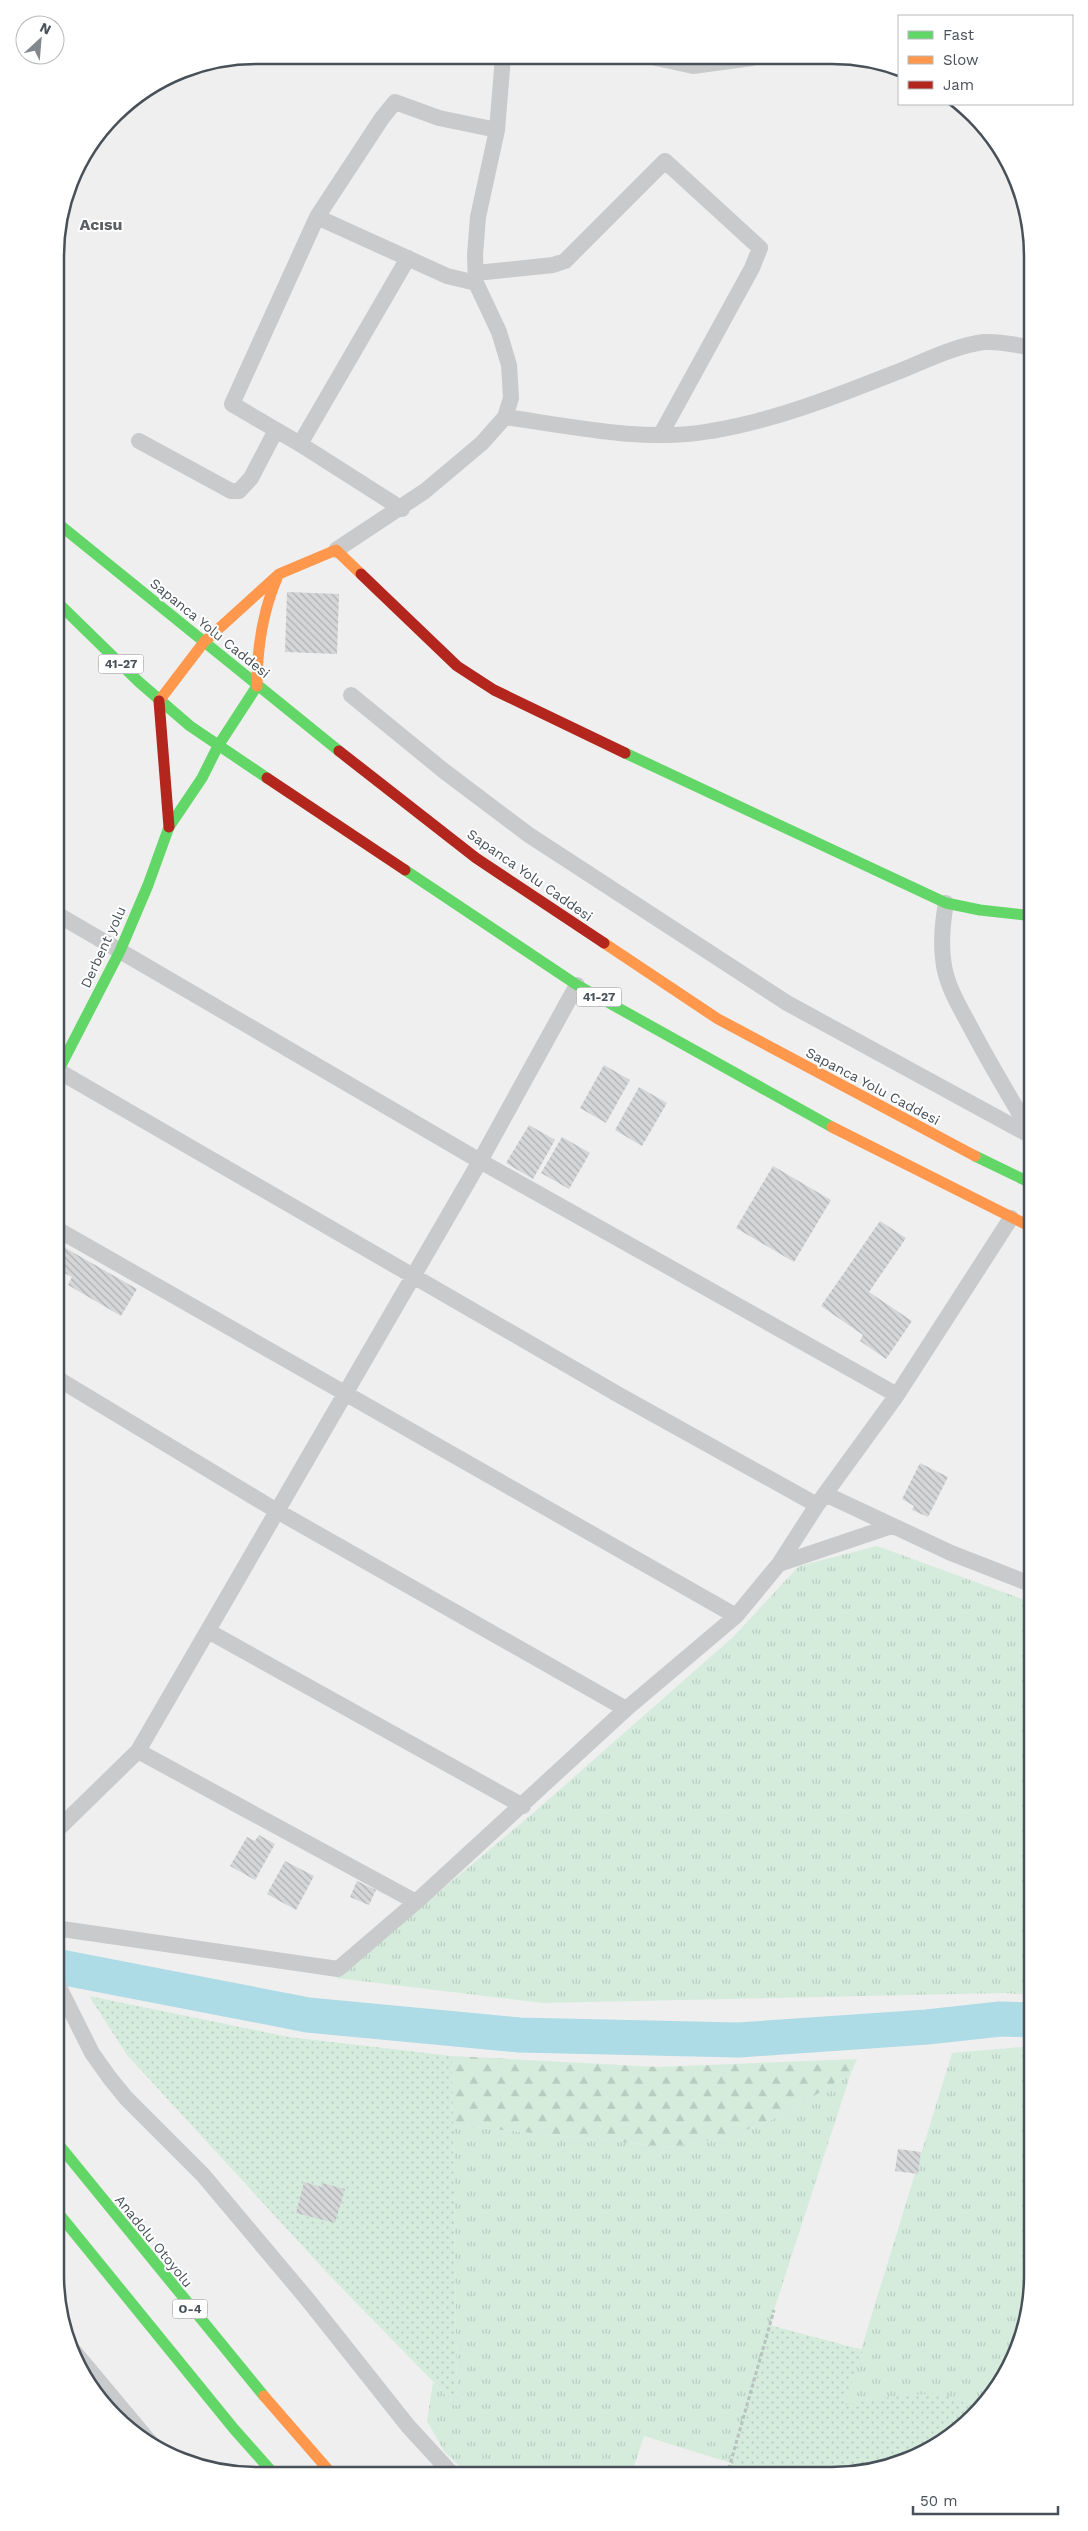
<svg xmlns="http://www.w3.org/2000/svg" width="1088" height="2531" font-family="'Work Sans',sans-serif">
  <defs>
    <pattern id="grass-tufts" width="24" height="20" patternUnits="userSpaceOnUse" patternTransform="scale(1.25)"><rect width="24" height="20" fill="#d5ecdd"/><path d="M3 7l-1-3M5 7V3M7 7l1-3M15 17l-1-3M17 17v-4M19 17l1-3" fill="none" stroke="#b8ccc0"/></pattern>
    <pattern id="forest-firs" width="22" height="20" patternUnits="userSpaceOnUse" patternTransform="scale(1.25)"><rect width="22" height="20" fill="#d5ecdd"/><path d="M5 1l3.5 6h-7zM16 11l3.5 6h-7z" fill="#b8ccc0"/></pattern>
    <pattern id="garden-dots" width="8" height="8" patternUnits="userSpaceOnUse" patternTransform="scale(1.25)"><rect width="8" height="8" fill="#d5ecdd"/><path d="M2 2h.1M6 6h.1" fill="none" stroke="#b8ccc0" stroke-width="1.8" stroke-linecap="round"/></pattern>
    <pattern id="building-back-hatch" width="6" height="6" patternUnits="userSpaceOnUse" patternTransform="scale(1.25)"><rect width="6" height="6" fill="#d5d6d8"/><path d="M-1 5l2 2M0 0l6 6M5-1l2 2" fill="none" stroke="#afb0b2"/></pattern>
  </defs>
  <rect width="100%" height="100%" fill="#efefef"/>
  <path fill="url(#grass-tufts)" d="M877 1546 1033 1603V1995L1004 1993 542 2003 336 1978 532 1814 733 1637 799 1566Z
    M1033 2046V2288L1018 2352 983 2407 978 2412 963 2402 844 2405 952 2053Z
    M851 2073 774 2310 731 2463 644 2436 631 2475 467 2474 444 2451 427 2421 433 2382 457 2406 453 2125 669 2147 729 2137 783 2115Z"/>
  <path fill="url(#forest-firs)" d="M452 2056 659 2067 857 2059 851 2073 783 2115 729 2137 669 2147 453 2125Z"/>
  <path fill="url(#garden-dots)" d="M89 1996 289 2037 452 2056 457 2406 332 2278 127 2055Z
    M769 2325 863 2350 844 2405 895 2396 940 2393 963 2402 978 2412 933 2449 884 2469 832 2476 728 2475Z"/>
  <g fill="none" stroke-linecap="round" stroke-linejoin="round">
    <path stroke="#addbe6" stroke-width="35" d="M55 1966 308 2015 519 2035 738 2040 927 2027 1000 2019 1033 2020"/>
  </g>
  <path fill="url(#building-back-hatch)" d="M287 592 339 594 337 654 285 652Z
    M604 1065 630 1080 606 1123 580 1108Z
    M639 1087 667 1103 642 1146 615 1130Z
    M529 1125 555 1140 533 1179 506 1163Z
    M562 1137 590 1153 569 1189 541 1173Z
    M773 1166 831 1200 794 1262 736 1228Z
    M880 1221 906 1238 869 1292 912 1321 886 1359 860 1341 863 1335 821 1306Z
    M55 1242 137 1289 121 1316 68 1285 72 1277 55 1268Z
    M920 1463 948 1477 928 1517 912 1510 914 1506 902 1499Z
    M259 1835 275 1844 255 1880 230 1866 247 1837 255 1841Z
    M285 1861 314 1876 296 1910 267 1894Z
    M357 1881 376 1890 369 1905 350 1897Z
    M898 2149 921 2152 918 2174 895 2171Z
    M304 2182 321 2187 322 2183 345 2189 335 2223 296 2213Z"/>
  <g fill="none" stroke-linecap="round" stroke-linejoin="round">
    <path stroke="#b8c2bf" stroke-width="3" stroke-dasharray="4 2.5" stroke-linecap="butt" d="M727 2475 774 2310"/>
    <path stroke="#c9cacc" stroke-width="16" d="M652 57 693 66 752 58
      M317 217 382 118 395 102 439 118 497 130
      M476 273 553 265 565 261 665 161 760 248 752 268 661 434
      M505 417C569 426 646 443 711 431 773 421 834 397 892 374 921 363 953 346 984 342 1001 341 1017 345 1033 348
      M139 441 231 491H239L251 478 276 430
      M300 444 408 258
      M402 509 300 444 232 404 317 217 447 276 476 283
      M336 550 425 491 482 443 505 417 511 398 509 365 499 332 476 283 475 255 478 217 497 130 503 57
      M351 695 444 771 529 835 787 1003 1033 1137
      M946 903C942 925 940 948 945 971 950 992 962 1011 972 1030 991 1066 1012 1101 1033 1136
      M55 913 480 1161 897 1395
      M55 1069 619 1395 817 1505
      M55 1228 736 1616
      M55 1377 277 1511 626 1709
      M825 1494 951 1553 1033 1585
      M779 1564 892 1526
      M208 1631 523 1806
      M138 1751 416 1902
      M55 1832 138 1751 480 1161 577 985
      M55 1928 338 1969 416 1902 626 1709 736 1616 779 1564 817 1505 897 1395 1011 1218
      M55 1979 92 2053 109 2077 126 2098 203 2175 308 2300 408 2426 452 2474
      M71 2348 153 2446"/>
    <path stroke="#63d668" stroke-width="11" d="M55 521 339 751
      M55 600 139 682 190 726 267 778
      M218 746 257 686
      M625 753 946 903 980 910 1033 916
      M405 870 577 985 832 1127
      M55 1077 120 951 148 885 169 827 202 778 218 746
      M975 1156 1033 1184
      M55 2140 264 2396
      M55 2209 234 2429 273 2473"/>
    <path stroke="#ff974d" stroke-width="11" d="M204 642 279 574 336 550 361 574
      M257 686C257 648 262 613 277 578
      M159 701 204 642
      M604 943 718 1019 975 1156
      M832 1127 1033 1228
      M264 2396 331 2473"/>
    <path stroke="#b3261e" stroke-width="11" d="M361 574 457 666 494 690 625 753
      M159 701 169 827
      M339 751 476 858 604 943
      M267 778 405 870"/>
  </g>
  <g text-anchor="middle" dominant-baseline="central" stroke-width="4" stroke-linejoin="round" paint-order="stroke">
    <g fill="#fff" stroke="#7f858b" stroke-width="1">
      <rect x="98.5" y="654.5" width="45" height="19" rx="4"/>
      <rect x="576.5" y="987.5" width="45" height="19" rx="4"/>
      <rect x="172.5" y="2299.5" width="35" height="19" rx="4"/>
    </g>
    <g font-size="12" font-weight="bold" fill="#485159">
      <text x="121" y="664">41-27</text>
      <text x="599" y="997">41-27</text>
      <text x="190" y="2309">O-4</text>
    </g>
    <g font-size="14" fill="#485159" stroke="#fff">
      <text transform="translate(210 628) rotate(39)">Sapanca Yolu Caddesi</text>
      <text transform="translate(530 875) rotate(35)">Sapanca Yolu Caddesi</text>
      <text transform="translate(103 947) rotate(-65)">Derbent yolu</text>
      <text transform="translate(873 1086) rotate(28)">Sapanca Yolu Caddesi</text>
      <text transform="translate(154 2241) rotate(51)">Anadolu Otoyolu</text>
    </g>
    <g font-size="16" font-weight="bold" fill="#5b5e62" stroke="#fff">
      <text x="101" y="224">Acısu</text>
    </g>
  </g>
  <path d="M0 0H1088V2531H0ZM256 64H832A192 192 0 0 1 1024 256V2275A192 192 0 0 1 832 2467H256A192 192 0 0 1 64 2275V256A192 192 0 0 1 256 64Z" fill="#fff" fill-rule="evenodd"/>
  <path fill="none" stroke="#485159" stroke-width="2.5" d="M256 64H832A192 192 0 0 1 1024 256V2275A192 192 0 0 1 832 2467H256A192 192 0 0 1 64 2275V256A192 192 0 0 1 256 64Z"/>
  <rect x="898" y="15" width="175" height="90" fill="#ffffff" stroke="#b6b9bd"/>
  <rect x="908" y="31" width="25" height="8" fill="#63d668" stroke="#b6b9bd"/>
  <text x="943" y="40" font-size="15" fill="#485159">Fast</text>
  <rect x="908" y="56" width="25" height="8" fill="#ff974d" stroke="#b6b9bd"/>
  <text x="943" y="65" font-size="15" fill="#485159">Slow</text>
  <rect x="908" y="81" width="25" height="8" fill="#b3261e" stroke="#b6b9bd"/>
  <text x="943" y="90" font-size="15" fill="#485159">Jam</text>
  <g transform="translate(40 40) rotate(26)"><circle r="24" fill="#ffffff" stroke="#b6b9bd"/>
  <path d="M0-4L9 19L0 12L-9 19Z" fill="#82888e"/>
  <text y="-8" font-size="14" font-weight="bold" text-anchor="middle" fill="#485159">N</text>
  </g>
  <path d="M913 2506v8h145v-8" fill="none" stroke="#485159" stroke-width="2.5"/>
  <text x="920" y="2506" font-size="15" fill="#485159" stroke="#ffffff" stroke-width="4" paint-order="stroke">50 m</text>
</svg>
